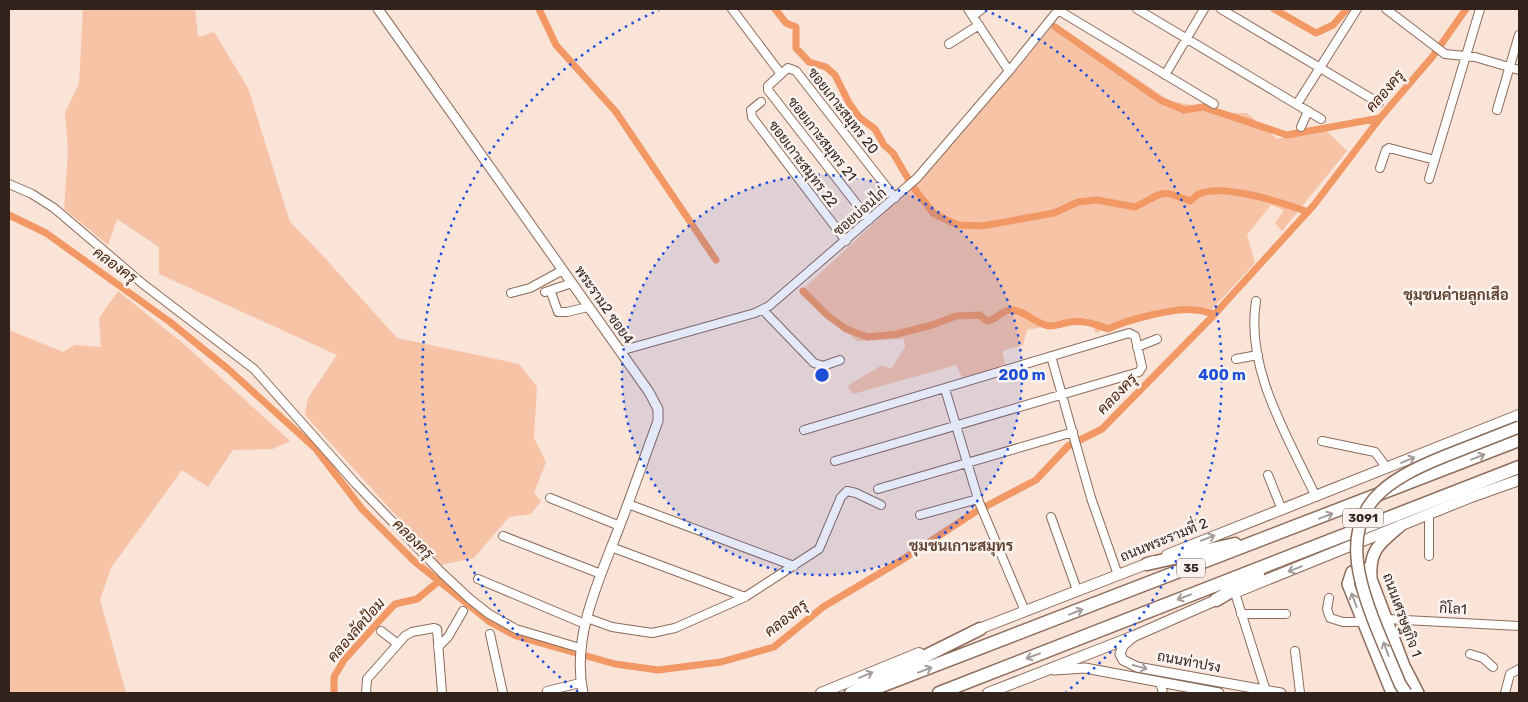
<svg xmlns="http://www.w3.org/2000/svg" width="1528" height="702" font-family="Rubik,Sarabun,sans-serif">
  <rect width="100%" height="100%" fill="#fae3d7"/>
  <path fill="#f7c3a7" d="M83 9H195L198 37 214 32 248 88 290 222 324 257 397 338 519 364 537 387 534 438 546 462 534 493 541 501 531 514 509 517 474 558 441 565 305 415 308 398 337 355 159 274V247L117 219 108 245 64 209 68 152 65 113 79 83Z
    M1055 23 1170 101 1233 113H1247L1277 139 1324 128 1347 151 1282 231 1275 223 1284 210 1271 205 1247 235 1255 263 1211 310C1166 302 1136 315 1096 333L1088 318 1027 330 1023 345 1002 351 1006 367 962 377 956 365 853 394 847 386 882 365 891 369 905 347 904 339 857 341 799 293 919 181Z
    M118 291 185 345 290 441 273 449 233 450 208 487 182 470 111 568 100 600 126 693H9V330L63 352 75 345 101 347 99 318Z"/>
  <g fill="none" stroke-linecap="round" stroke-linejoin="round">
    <path stroke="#f29865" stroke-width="7" d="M539 9 556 45 616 112 716 260
      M775 9 786 23 796 27V48L809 62 826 67 835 75 849 103 859 117 875 129 884 145 893 153 913 187 934 214 958 225 982 226 1054 213 1078 202 1097 200 1135 207C1165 193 1158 188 1190 201 1193 199 1196 195 1199 194 1223 183 1284 203 1308 212
      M1274 9 1316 33 1333 25 1347 9
      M1055 27 1160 100 1184 110 1203 107 1287 135 1380 118
      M9 215 46 233 170 322 228 369 316 449 362 509 414 561 490 622 516 636 615 664 658 670 721 662 774 647 823 607 897 563 975 512 1036 480 1068 446 1102 429 1212 317 1314 205 1380 118 1433 56 1466 9
      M803 291 827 315 846 329 868 337 897 334 932 325 956 316 980 315 987 321C997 320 1001 310 1011 310 1025 310 1036 325 1050 326 1057 326 1064 323 1070 322 1084 320 1095 324 1108 329 1126 320 1176 307 1195 310 1202 310 1208 313 1215 314
      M334 693V677L344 660 382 618 395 604 417 599 439 581"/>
    <g stroke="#8c6c5a" stroke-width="10">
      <path id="minor" d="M732 9 781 74 788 68 796 71 895 198
        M968 9 1009 71
        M1137 9 1321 119
        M1221 9 1379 103
        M1386 9 1445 54 1475 57 1519 70
        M1058 10 1214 104
        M973 16 982 9
        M949 44 979 25
        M781 74 768 86V90L869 220
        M1165 75 1204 9
        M761 102 751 110 752 117 846 241
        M1297 104 1357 9
        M1497 110 1519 35
        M1301 127 1308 111
        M1380 168 1386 150 1389 148 1435 160
        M1429 179 1480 9
        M9 184 32 194 54 208 143 284 254 369 356 484 442 573 470 599 489 614 516 629 580 648
        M545 292 572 283
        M511 293 530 288 563 270
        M552 295 558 312H567L588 307
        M1256 301C1245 369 1288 437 1316 497
        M763 310 814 363 823 366 840 360
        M1137 347 1157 339
        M620 351 755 313 769 306 917 178 1009 71 1059 9
        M1051 356 1091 498 1118 575
        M1236 359 1258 355
        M945 389 979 502 1025 611
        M804 430 1129 333 1135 336 1142 367 1139 372 835 461
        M1322 441 1375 452 1387 468
        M1268 475 1282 510
        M878 489 1073 432
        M550 498 620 526
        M628 504 794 566
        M1429 514V556
        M920 515 978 499
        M1051 517 1077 590
        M503 536 601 574
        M611 547 745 597
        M478 579 585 624
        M1235 593 1266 691
        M1329 598 1327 609 1330 618 1343 622H1362
        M1241 614H1286
        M587 618 612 627 652 633 675 628 745 597 819 549 841 497 847 491 856 493 881 505
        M1386 619 1519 626
        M381 631 398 644
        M490 634 503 693
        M438 647 448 637 463 611
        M1295 651 1300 693
        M1470 654 1483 658 1493 667
        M1160 682 1163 693
        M547 691 580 683
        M366 693 367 679 405 636 412 632 434 628 437 629 442 693
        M1505 693 1510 674 1519 669"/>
    </g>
    <g stroke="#8c6c5a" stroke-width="11">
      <path id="tertiary" d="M378 9 649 392 658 409V421C645 456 633 491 620 525 600 578 571 636 583 693
        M1132 638 1123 646 1120 654 1123 660 1137 667 1281 693
        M1054 670 1085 668 1219 693"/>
    </g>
    <g stroke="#8c6c5a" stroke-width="12">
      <path id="secondary" d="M1167 555 1519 415
        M1239 591 1471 497 1519 480
        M974 631 1154 561
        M821 693 919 653
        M988 693 1134 636 1223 597"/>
    </g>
    <g stroke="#8c6c5a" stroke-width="14">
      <path id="primary" d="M1400 526C1379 544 1369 550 1371 579L1404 666 1418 693
        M1367 571 1362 568 1352 572 1348 584 1392 693"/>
    </g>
    <g stroke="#8c6c5a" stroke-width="15">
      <path id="trunk" d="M1147 564 1235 544
        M1216 600 1258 575
        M851 693 980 629
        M863 693 1519 440
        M939 693 1519 467"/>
    </g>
    <use href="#minor" stroke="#fff" stroke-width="8"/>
    <use href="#tertiary" stroke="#fff" stroke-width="9"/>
    <use href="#secondary" stroke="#fff" stroke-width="10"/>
    <use href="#primary" stroke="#fff" stroke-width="11"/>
    <use href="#trunk" stroke="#fff" stroke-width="12"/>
    <g stroke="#8c6c5a" stroke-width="14" stroke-linecap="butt">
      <path id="primary-bridge" d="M1406 693 1400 684C1387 652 1367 610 1360 577 1344 505 1386 480 1445 456 1470 446 1494 437 1519 427"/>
    </g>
    <use href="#primary-bridge" stroke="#fff" stroke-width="11"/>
  </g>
  <defs><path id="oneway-shaft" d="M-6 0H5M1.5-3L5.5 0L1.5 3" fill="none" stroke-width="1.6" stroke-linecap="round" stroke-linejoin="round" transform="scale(1.25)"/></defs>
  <g stroke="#a39c99">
    <use href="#oneway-shaft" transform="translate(1478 457) rotate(-21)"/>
    <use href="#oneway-shaft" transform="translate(1408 460) rotate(-22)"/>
    <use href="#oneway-shaft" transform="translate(1326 516) rotate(-21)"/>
    <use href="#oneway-shaft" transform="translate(1208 538) rotate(-21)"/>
    <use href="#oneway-shaft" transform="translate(1295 569) rotate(158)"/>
    <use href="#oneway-shaft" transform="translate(1184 597) rotate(159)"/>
    <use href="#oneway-shaft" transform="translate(1354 600) rotate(-111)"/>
    <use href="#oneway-shaft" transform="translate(1076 612) rotate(-21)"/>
    <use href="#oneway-shaft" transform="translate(1386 649) rotate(-111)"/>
    <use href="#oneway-shaft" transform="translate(1033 656) rotate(159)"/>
    <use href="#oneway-shaft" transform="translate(1140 667) rotate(15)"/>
    <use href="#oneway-shaft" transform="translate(925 670) rotate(-21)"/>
    <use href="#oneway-shaft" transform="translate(866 675) rotate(-22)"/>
  </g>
  <circle cx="822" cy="375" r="200" fill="#1d4ed8" fill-opacity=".12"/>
  <g fill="none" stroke="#1d4ed8" stroke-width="2.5" stroke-dasharray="2.5 5">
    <circle cx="822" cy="375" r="200"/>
    <path d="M578 692A400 400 0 0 1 659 10M985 10A400 400 0 0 1 1066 692"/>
  </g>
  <g text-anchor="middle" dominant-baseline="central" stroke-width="5" stroke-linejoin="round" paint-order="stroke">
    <g fill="#fbf3ef" stroke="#6e625c" stroke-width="1">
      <rect x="1343" y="508.5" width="40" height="19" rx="4"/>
      <rect x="1177" y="558.5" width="28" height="19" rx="4"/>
    </g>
    <g font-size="12" font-weight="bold" fill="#32241d">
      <text x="1363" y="518">3091</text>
      <text x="1191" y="568">35</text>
    </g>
    <g font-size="14" fill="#32241d" stroke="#fbf3ef">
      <text transform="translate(843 111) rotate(52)">ซอยเกาะสมุทร 20</text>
      <text transform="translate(822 139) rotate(52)">ซอยเกาะสมุทร 21</text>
      <text transform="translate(803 164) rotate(53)">ซอยเกาะสมุทร 22</text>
      <text transform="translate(860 212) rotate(-41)">ซอยบ่อนไก่</text>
      <text transform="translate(604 305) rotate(55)">พระราม2 ซอย4</text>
      <text transform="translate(1164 540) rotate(-22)">ถนนพระรามที่ 2</text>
      <text transform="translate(1453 609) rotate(3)">กิโล1</text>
      <text transform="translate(1402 615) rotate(70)">ถนนเศรษฐกิจ 1</text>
      <text transform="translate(1189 662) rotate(11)">ถนนท่าปรง</text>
    </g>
    <g font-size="15" font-style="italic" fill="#47230e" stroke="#fbf3ef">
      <text transform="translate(1385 91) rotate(-49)">คลองครุ</text>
      <text transform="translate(115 265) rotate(36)">คลองครุ</text>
      <text transform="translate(1117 394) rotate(-46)">คลองครุ</text>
      <text transform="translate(413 539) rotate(44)">คลองครุ</text>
      <text transform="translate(786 618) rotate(-38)">คลองครุ</text>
      <text transform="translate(356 630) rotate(-49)">คลองลัดป้อม</text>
    </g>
    <g font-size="15" font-weight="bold" fill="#604232" stroke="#fbf3ef">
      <text x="1456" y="295">ชุมชนค่ายลูกเสือ</text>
      <text x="961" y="546">ชุมชนเกาะสมุทร</text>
    </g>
  </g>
  <circle cx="822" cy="375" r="8" fill="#1d4ed8" stroke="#fbf3ef" stroke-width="2.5"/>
  <g font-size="15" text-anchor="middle" font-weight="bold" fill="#1d4ed8" stroke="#fbf3ef" stroke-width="5" stroke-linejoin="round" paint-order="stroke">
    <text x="1022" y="380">200 m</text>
    <text x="1222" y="380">400 m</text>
  </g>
  <rect width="1528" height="702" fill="none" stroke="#32241d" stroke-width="20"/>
</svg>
